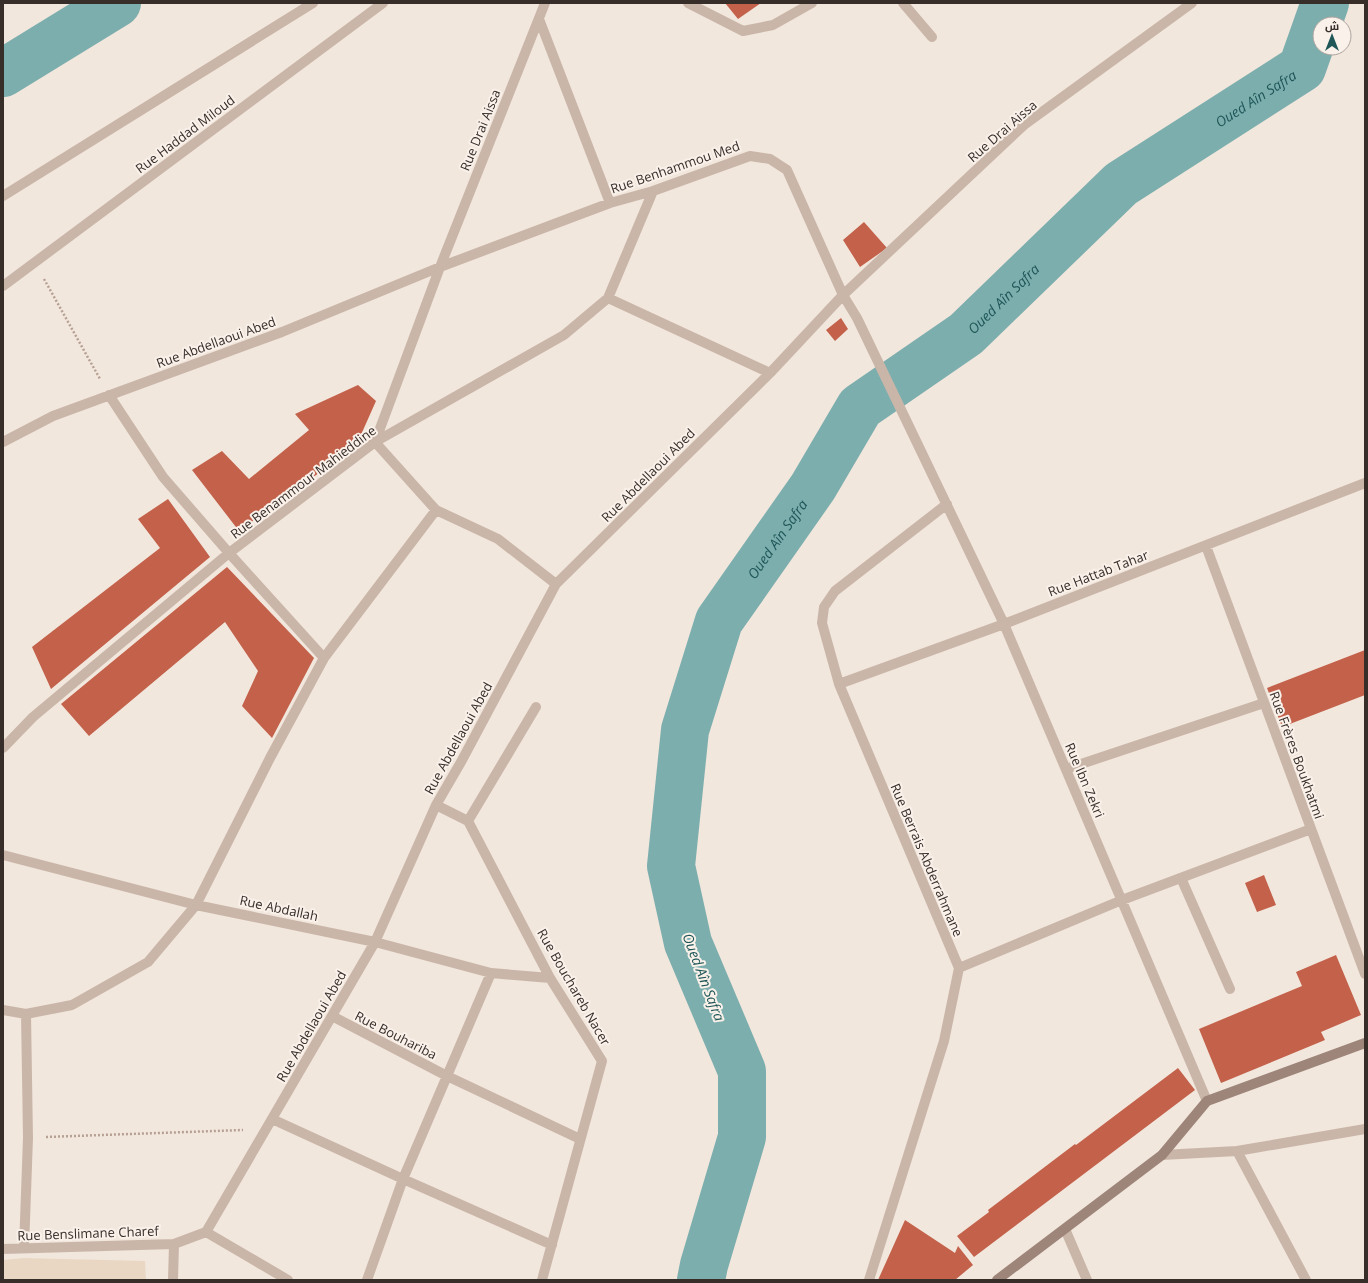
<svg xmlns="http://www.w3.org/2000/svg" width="1368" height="1283" font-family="'Open Sans',Cairo,sans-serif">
  <rect width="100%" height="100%" fill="#f2e7dd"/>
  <path fill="#e9d7c4" d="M24 1258 145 1261 146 1280H3V1260Z"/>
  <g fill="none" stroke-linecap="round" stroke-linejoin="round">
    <g stroke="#7daeae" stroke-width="48">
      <path d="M3 73 117 3"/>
      <path id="s1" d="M701 1280 704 1265 742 1137V1071L688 943 671 866 685 730 719 621 813 487 860 407 966 334 1121 184 1302 68 1325 3"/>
    </g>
  </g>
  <path fill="#c3614a" d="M725 3H761L738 19Z
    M864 222 887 248 860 267 843 240Z
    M841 318 848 329 835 341 826 330Z
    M358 385 376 401 356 446 239 531 192 470 222 451 249 479 309 430 295 414Z
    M168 499 210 557 51 689 32 647 160 548 138 519Z
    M227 567 314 658 272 738 242 706 258 671 225 622 89 736 61 704Z
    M1365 650V695L1282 727 1267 688Z
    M1264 875 1276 905 1257 912 1245 883Z
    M1336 955 1361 1015 1321 1032 1325 1040 1221 1083 1199 1029 1302 986 1296 972Z
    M1178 1068 1195 1090 974 1257 957 1236 989 1212 988 1210 1075 1144 1076 1145Z
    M905 1220 955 1253 958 1246 973 1265 955 1280H878Z"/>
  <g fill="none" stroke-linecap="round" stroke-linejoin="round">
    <path stroke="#b6a093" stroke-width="2.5" stroke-dasharray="2 2" stroke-linecap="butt" d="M44 279 100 379
      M46 1137 243 1130"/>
    <path stroke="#cab6a9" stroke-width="10" d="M3 196 313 3
      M468 821 536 707
      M1181 878 1230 989"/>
    <path stroke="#cab6a9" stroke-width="10" d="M545 3 440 267 375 442 436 510 498 539 556 584
      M688 3 743 31 773 25 812 3
      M903 3 932 37
      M539 19 610 203
      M3 286 383 3
      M608 298 770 373
      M109 395 163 477 229 553 324 658
      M3 442 53 416 282 332 440 267 610 203 653 191 750 156 770 159 787 170 843 295 857 318 1004 624 1207 1101
      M1206 546 1365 974
      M839 684 1004 624 1365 483
      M3 748 33 717 229 553 375 442 564 335 608 298 653 191
      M1066 769 1264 703
      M436 805 468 821 550 978 602 1061 542 1280
      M3 855 196 905 375 942 491 973 550 978
      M959 968 1122 900 1311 829
      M3 1010 26 1014 28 1138 24 1248
      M26 1014 72 1005 148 962 196 905 270 758 324 658 436 510
      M332 1016 447 1076 580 1139
      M272 1119 403 1179 552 1245
      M1237 1151 1306 1280
      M1162 1155 1237 1151 1365 1129
      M1065 1229 1087 1280
      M206 1232 288 1280
      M3 1249 174 1244 206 1232 375 942 436 805 461 762 556 584 770 373 843 295 1024 125 1192 3
      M173 1280 174 1244
      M367 1280 403 1179 491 973
      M869 1280 944 1041 959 968 839 684 822 623 824 607 835 591 947 504"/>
    <path stroke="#9e857a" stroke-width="10" d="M997 1280 1162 1155 1207 1101 1365 1043"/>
  </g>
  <g text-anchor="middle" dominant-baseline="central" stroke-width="4" stroke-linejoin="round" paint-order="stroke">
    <g font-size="13" fill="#372d29" stroke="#f9f1ea">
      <text transform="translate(480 130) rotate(-68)">Rue Drai Aissa</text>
      <text transform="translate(1002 131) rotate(-41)">Rue Drai Aissa</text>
      <text transform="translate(185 134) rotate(-37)">Rue Haddad Miloud</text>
      <text transform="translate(675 167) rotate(-19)">Rue Benhammou Med</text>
      <text transform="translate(216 342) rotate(-20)">Rue Abdellaoui Abed</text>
      <text transform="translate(648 475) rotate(-45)">Rue Abdellaoui Abed</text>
      <text transform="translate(303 482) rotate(-37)">Rue Benammour Mahieddine</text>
      <text transform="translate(1098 573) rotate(-21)">Rue Hattab Tahar</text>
      <text transform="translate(458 738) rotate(-61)">Rue Abdellaoui Abed</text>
      <text transform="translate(1297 755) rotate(70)">Rue Frères Boukhatmi</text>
      <text transform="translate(1085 780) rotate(67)">Rue Ibn Zekri</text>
      <text transform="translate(927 860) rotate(67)">Rue Berrais Abderrahmane</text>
      <text transform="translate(279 908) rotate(12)">Rue Abdallah</text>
      <text transform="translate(574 987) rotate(60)">Rue Bouchareb Nacer</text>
      <text transform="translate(311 1026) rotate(-60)">Rue Abdellaoui Abed</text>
      <text transform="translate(396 1035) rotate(27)">Rue Bouhariba</text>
      <text transform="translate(88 1233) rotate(-2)">Rue Benslimane Charef</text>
    </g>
    <g font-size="14" font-style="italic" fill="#1f5758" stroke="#f9f1ea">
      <text stroke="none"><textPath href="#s1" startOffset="1444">Oued Aîn Safra</textPath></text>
      <text stroke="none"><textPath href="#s1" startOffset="1120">Oued Aîn Safra</textPath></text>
      <text stroke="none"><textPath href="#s1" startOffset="784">Oued Aîn Safra</textPath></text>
      <text transform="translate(704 977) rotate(69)">Oued Aîn Safra</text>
    </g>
  </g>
  <rect width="1368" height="1283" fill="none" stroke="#372d29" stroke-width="8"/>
  <g transform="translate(1332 36)"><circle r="19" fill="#f9f1ea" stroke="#aba39d"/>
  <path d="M0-3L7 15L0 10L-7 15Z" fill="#1f5758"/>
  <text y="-6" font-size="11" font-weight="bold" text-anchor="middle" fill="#372d29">ش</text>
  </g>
</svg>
